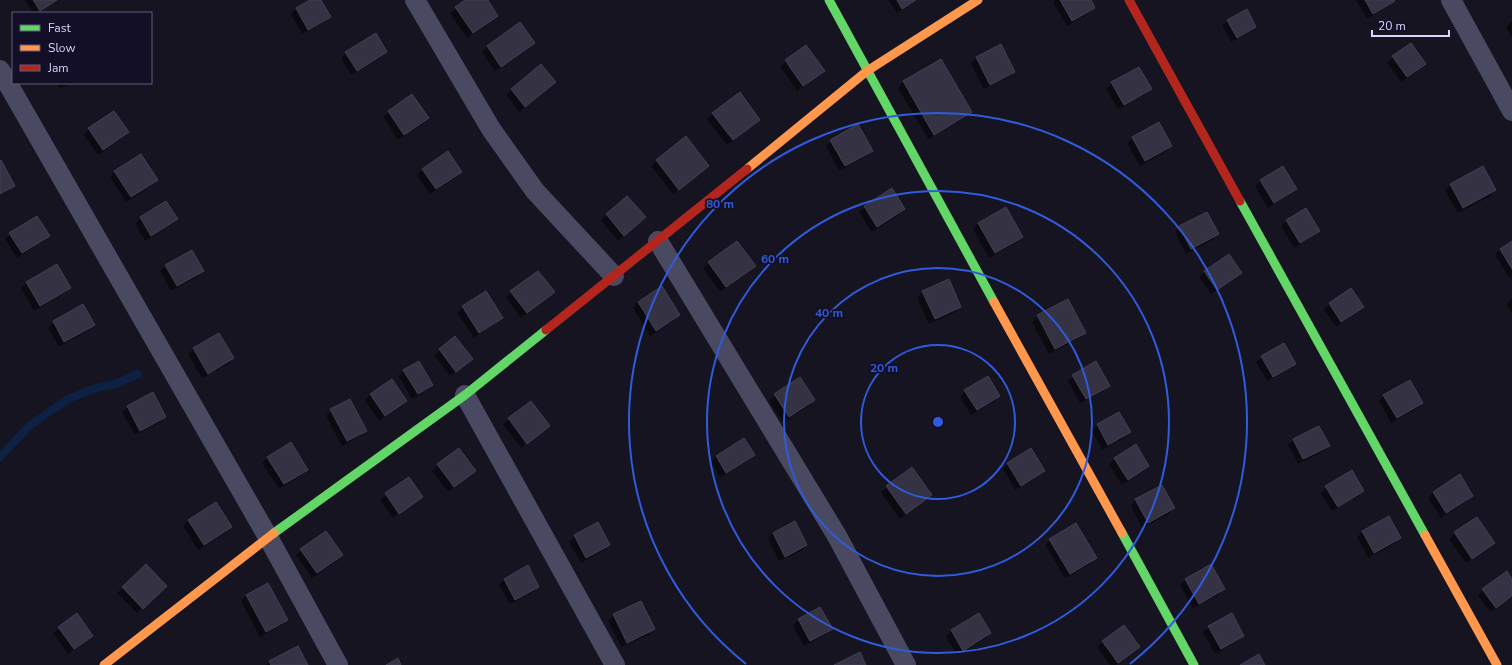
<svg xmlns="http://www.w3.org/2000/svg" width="1512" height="665" font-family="'Nunito Sans',sans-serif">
  <rect width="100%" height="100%" fill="#161421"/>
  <path fill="#0007" d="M25 0H58L38 13H33Z
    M312 0H320L330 17 324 22 302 34 291 14 296 9Z
    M467 0H486L497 16 492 21 467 38 450 13Z
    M888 0H918L897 13Z
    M1055 0H1089L1094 8 1089 13 1067 26 1053 2Z
    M1356 0H1393L1394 1 1388 6 1367 19Z
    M1228 21 1255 27 1250 32 1231 42 1222 26Z
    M1512 21V38L1506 27Z
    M520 24 533 43 528 49 495 71 482 52 487 47Z
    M806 46 823 71 797 91 780 66Z
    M386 52 381 57 351 75 341 58 346 53Z
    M976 57 1014 72 1008 77 984 89 971 63Z
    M1393 57 1425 64 1419 70 1401 82 1387 62Z
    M941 60 971 112 966 117 928 139 898 88 903 82Z
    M541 66 555 82 519 112 506 95Z
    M57 83H71L60 89Z
    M1112 83 1151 89 1145 94 1118 109 1106 89Z
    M412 96 427 118 422 124 398 140 383 117 389 112Z
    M713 114 759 120 727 145 707 119Z
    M1158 123 1171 146 1166 151 1140 166 1127 143 1132 138Z
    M89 129 128 132 122 138 98 155 84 135Z
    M831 141 872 151 866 156 839 171 826 146Z
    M657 160 708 166 673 194 651 166Z
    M0 162 13 186 8 191 0 195Z
    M423 169 461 172 456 177 430 194 417 175Z
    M115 171 157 180 151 186 126 202 110 177Z
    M1261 181 1296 189 1290 194 1268 208 1255 186Z
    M1451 185 1495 190 1490 196 1458 213 1445 190Z
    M627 197 645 217 618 241 601 220Z
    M166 202 177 219 172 224 145 241 135 224 140 218Z
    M865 207 904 209 899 215 872 232 859 212Z
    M1006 208 1022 237 1016 242 989 258 973 229 978 224Z
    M1286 221 1318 231 1313 236 1294 248 1281 226Z
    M1180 227 1218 234 1212 240 1186 254 1175 232Z
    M10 234 48 236 43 241 17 258 5 239Z
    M737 242 754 266 720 292 703 268Z
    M1512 243V276L1509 278 1495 255 1500 249Z
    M57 265 70 288 64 293 34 311 21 288 26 283Z
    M166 265 202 271 197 277 171 291 160 271Z
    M1205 271 1241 273 1235 279 1211 294 1199 277Z
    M948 280 960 306 955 312 929 324 917 298 922 292Z
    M1351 290 1363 307 1357 312 1336 327 1324 310 1329 304Z
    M485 292 502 318 496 323 474 338 457 313 463 307Z
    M511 292H553L521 318 506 298Z
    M1512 298V313L1507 304Z
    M638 302 679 315 674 321 650 336 633 308Z
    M83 305 94 324 88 330 59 347 48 328 53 322Z
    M1038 316 1084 333 1079 338 1049 354 1032 322Z
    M455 338 472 359 450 376 434 355Z
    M193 349 233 358 228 364 202 378 188 354Z
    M1262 357 1295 364 1289 369 1267 381 1256 362Z
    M404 371 432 385 427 390 412 399 398 376Z
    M1073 376 1108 385 1103 391 1080 403 1068 381Z
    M800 379 814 400 809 406 783 422 769 401 775 395Z
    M391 381 406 401 400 407 379 421 365 400 370 395Z
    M965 391 999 395 994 401 971 415 960 397Z
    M1384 396 1422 403 1416 409 1391 423 1379 401Z
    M128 407 165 417 160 422 135 435 122 412Z
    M331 410 366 431 360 436 342 446 326 416Z
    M1119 413 1130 432 1124 438 1102 450 1092 431 1097 425Z
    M509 419 549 426 521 448 503 424Z
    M1294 440 1329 446 1323 451 1298 464 1288 445Z
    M1135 446 1148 466 1143 471 1122 485 1109 464 1115 459Z
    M459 449 475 471 448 492 432 471Z
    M753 455 748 460 720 477 711 462 716 456Z
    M268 457 307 470 302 475 279 489 262 463Z
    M1008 464 1044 471 1039 476 1015 490 1003 469Z
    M1460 476 1472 496 1467 501 1441 518 1428 498 1433 492Z
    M408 478 421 497 393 518 380 500Z
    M887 487 931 495 900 519 881 492Z
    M1326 487 1363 491 1358 496 1332 511 1321 493Z
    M1136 500 1174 508 1169 514 1142 528 1131 506Z
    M216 504 230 527 225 533 198 550 183 526 188 521Z
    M1388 518 1399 538 1394 544 1368 558 1357 537 1362 532Z
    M1477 518 1494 543 1489 548 1466 563 1449 539 1455 533Z
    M773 533 806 545 801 551 779 561 768 539Z
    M575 536 609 545 604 550 581 563 569 542Z
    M1050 540 1095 558 1090 564 1065 578 1045 545Z
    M301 550 342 555 337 561 312 578 296 555Z
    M146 566 160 592 137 613 117 593Z
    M1186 579 1223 589 1218 595 1193 608 1180 585Z
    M504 580 538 587 533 592 510 604 499 585Z
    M1512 580V597L1490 612 1478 595 1483 589Z
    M246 595 287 620 281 625 260 637 241 601Z
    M820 608 831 629 826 634 804 646 793 626 798 620Z
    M77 615 92 635 68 654 53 633Z
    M614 615 653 629 648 635 621 647 608 621Z
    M979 615 990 633 985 639 957 655 946 637 951 631Z
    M1209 627 1243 636 1238 641 1215 654 1203 632Z
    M1102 642 1139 647 1116 665H1110L1097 647Z
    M269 662 307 665H266Z"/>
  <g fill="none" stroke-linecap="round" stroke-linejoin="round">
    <path stroke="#0d2144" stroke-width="8" d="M0 457 29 426 68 399 96 388 115 384 138 374"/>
  </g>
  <path fill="#343243" stroke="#433f54" d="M33 0H57L40 11Z
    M310 0H321L331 17 308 30 296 8Z
    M465 0H488L498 16 473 33 455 7Z
    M897 0H916L902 9Z
    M1060 0H1091L1095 8 1072 21Z
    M1365 0H1394L1395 1 1373 14Z
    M1247 9 1256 27 1237 38 1227 20Z
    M520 22 535 43 501 67 487 46Z
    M376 33 387 52 357 71 345 52Z
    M1411 43 1426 64 1407 77 1392 56Z
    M1001 44 1015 72 990 85 976 57Z
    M806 45 825 71 803 86 785 60Z
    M941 59 972 112 934 135 903 81Z
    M541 64 556 82 525 107 511 89Z
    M1139 67 1152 89 1124 105 1111 82Z
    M740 92 760 120 733 140 712 113Z
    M412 94 429 118 404 135 388 111Z
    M114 111 129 132 103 150 88 128Z
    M1159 122 1172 146 1145 161 1132 137Z
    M858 124 873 151 845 166 830 140Z
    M686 136 709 166 679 190 656 160Z
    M448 151 462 172 436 189 422 169Z
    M141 154 158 180 131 197 114 171Z
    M1 160 15 186 0 194V161Z
    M1283 166 1297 189 1274 203 1260 180Z
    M1483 166 1496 190 1463 208 1450 184Z
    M892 188 905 209 877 227 864 206Z
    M627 196 646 217 624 236 606 214Z
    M166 201 178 219 151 236 140 217Z
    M1006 207 1023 237 995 253 978 223Z
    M1306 208 1320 231 1300 243 1286 220Z
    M1207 212 1219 234 1191 249 1179 226Z
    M37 216 50 236 22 253 9 233Z
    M737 241 756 266 726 287 708 262Z
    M1512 241V269L1500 249Z
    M192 250 204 271 177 286 165 265Z
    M1229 254 1242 273 1217 290 1204 271Z
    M57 264 71 288 40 306 26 282Z
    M538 271 555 292 527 313 510 291Z
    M949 279 961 307 935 319 922 291Z
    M662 286 680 315 656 331 638 302Z
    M1351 288 1364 307 1341 322 1329 303Z
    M486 291 503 318 479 333 462 306Z
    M1068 299 1086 333 1055 349 1037 315Z
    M83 304 95 325 64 342 53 321Z
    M219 333 234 358 208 374 193 348Z
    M455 336 473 359 456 372 439 349Z
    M1284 343 1296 364 1273 377 1261 356Z
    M419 361 433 385 418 394 403 370Z
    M1096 361 1110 386 1086 399 1072 375Z
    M988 376 1000 396 977 410 964 390Z
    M800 377 815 400 789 417 774 394Z
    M392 379 407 401 385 416 370 394Z
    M1410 380 1423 403 1397 418 1383 395Z
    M153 392 166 417 140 431 127 406Z
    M350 399 367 431 347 441 330 409Z
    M531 401 550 426 527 444 508 418Z
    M1119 412 1131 432 1108 445 1097 424Z
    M1319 426 1330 446 1303 459 1293 439Z
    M744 438 755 455 726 473 716 456Z
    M291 442 308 470 284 484 267 457Z
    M1136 444 1149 466 1128 480 1114 458Z
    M459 448 476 471 454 487 437 464Z
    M1031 448 1045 471 1021 486 1007 463Z
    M912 467 932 495 906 514 886 486Z
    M1352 470 1364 491 1338 507 1325 486Z
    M1460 474 1473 496 1446 513 1433 492Z
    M409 477 423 497 399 514 385 493Z
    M1162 485 1175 508 1148 523 1135 499Z
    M216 502 232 527 204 545 188 520Z
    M1389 516 1401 538 1374 553 1362 531Z
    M1477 517 1495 543 1472 559 1454 532Z
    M795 521 807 545 785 557 773 533Z
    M598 522 610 545 586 558 574 535Z
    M1076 523 1097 558 1070 574 1049 539Z
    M326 531 343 555 317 573 300 549Z
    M146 564 167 586 143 609 122 587Z
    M1211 564 1225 589 1199 604 1185 579Z
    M528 565 539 587 515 600 504 579Z
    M1507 571 1512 579V596L1496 608 1482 589Z
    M268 583 288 620 266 632 246 595Z
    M641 601 655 629 627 643 613 614Z
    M820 607 833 629 810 641 798 619Z
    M77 613 93 636 74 649 58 627Z
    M979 613 991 633 963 651 951 630Z
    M1232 613 1244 636 1221 649 1208 626Z
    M1124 625 1140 647 1118 663 1102 641Z
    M298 646 308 665H271L269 661Z
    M860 652 866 665H834Z
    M1259 654 1265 665H1240Z
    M398 658 401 665H386Z"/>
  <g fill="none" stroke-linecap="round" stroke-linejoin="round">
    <path stroke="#4a4962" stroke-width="20" d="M415 0 491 129 535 191 614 276
      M1451 0 1512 111
      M0 70 268 537 338 665
      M658 241 837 536 906 665
      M465 395 615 665"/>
    <path stroke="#63d668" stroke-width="9" d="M829 0 994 302
      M1240 201 1425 535
      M274 533 465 395 546 330
      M1122 533 1194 665"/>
    <path stroke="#ff974d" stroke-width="9" d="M747 169 867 71 978 0
      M994 302 1122 533
      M1425 535 1497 665
      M104 665 274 533"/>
    <path stroke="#b3261e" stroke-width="9" d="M1129 0 1240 201
      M546 330 747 169"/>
  </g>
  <g fill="none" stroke="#305bdc" stroke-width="2">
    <circle cx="938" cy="422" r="77"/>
    <circle cx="938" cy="422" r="154"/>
    <circle cx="938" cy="422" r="231"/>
    <path d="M746 664A309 309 0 1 1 1130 664"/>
  </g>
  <circle cx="938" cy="422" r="6" fill="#305bdc" stroke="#130f26" stroke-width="2"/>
  <g font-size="12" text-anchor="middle" font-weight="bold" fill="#305bdc" stroke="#130f26" stroke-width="3.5" stroke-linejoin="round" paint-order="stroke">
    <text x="720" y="208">80 m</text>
    <text x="775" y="263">60 m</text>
    <text x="829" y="317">40 m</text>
    <text x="884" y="372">20 m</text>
  </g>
  <rect x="12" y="12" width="140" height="72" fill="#130f26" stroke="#625e7d"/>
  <rect x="20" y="25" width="20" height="6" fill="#63d668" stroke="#625e7d"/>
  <text x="48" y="32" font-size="12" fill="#d9d4ff">Fast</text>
  <rect x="20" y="45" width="20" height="6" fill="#ff974d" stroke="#625e7d"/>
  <text x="48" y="52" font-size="12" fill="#d9d4ff">Slow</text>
  <rect x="20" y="65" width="20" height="6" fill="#b3261e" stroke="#625e7d"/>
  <text x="48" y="72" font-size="12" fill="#d9d4ff">Jam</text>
  <path d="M1372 30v6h77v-6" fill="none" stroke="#d9d4ff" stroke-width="2"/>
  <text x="1378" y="30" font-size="12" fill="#d9d4ff" stroke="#130f26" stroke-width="3" paint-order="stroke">20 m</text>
</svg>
